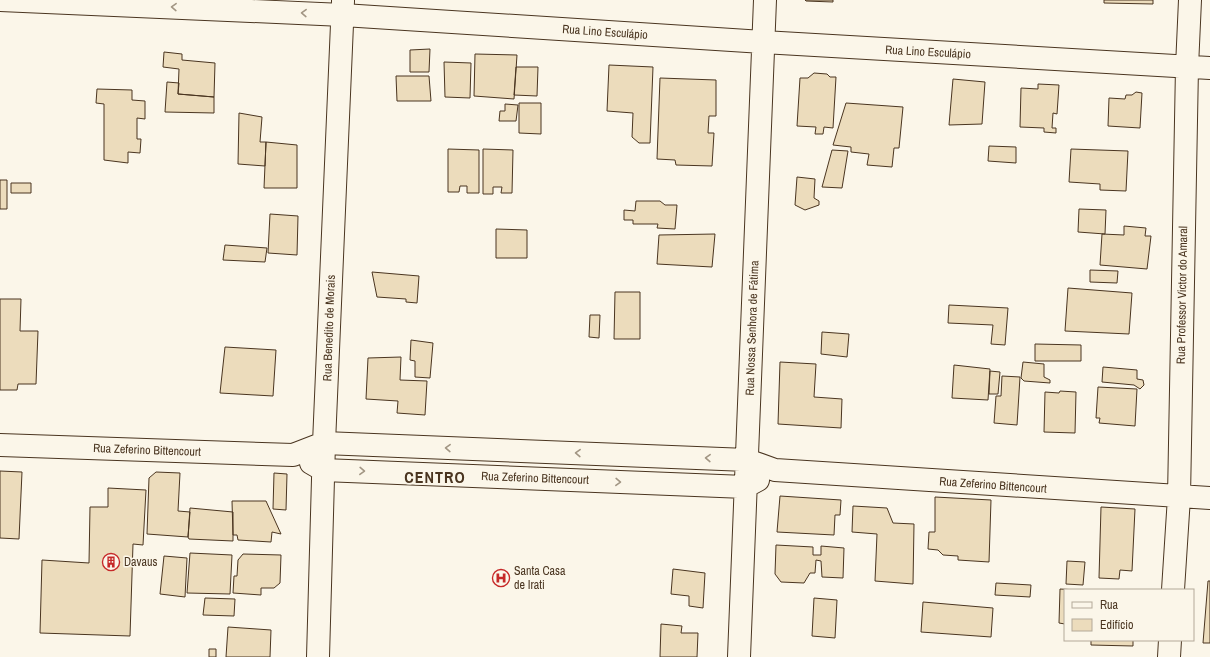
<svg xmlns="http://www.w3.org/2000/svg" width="1210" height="657" font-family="'Archivo Narrow',sans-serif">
  <rect width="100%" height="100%" fill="#fbf6e9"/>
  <path fill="#ecdcbc" stroke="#4a3520" d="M805 0H833V2L806 1Z
    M1104 0H1153V4L1104 3Z
    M430 49 429 72H410V50Z
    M164 52 182 54V60L215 63 214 97 178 94 179 69 163 67Z
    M475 54 517 55 514 99 474 96Z
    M444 62 471 63 470 98 445 97Z
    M609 65 653 67 650 143H639L632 137 633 113 607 111Z
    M516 67H538L537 96 514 95Z
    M814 73 827 74 830 77H836L833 128 824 127 823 134H815L816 127 797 126 800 78H808Z
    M396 76H429L431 101H397Z
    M660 78 716 80V116H709L708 133H714L712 166 676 165 675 160 657 159Z
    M953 79 985 82 982 124 949 125Z
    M167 82 179 83 178 94 214 97V113L165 112Z
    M1038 84 1059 85 1057 114 1053 113 1052 128H1056V133L1044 132V128L1020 127 1021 88 1038 89Z
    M97 89 132 90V100L145 101V119L137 118V139H141L140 153 128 152V163L104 160V104L96 103Z
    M1136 92 1142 93 1140 128 1108 126 1109 98 1125 99 1126 95H1132Z
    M519 103H541V134L519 133Z
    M846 103 903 107 899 148H894L892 167 867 165 869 154 851 152V147L833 145Z
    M505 104 518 105 516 121H499L500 111H505Z
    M239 113 262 117 260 142H266L265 166 238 164Z
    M266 142 297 145V188H264Z
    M989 146 1016 147V163L988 161Z
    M448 149 479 150V193H467V186H460L459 192H448Z
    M483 149 513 150 512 193H501L502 187H493V194H483Z
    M1071 149 1128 151 1126 191 1100 190V184L1069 182Z
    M832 150 848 151 842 188 822 187Z
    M797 177 815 179 814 198 819 201V205L805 210 795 205Z
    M0 180H7V209H0Z
    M11 183H31V193H11Z
    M636 201H660L665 205H677L675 229 657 228 658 224H633V220H624V210L635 211Z
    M1079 209 1106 210 1105 234 1078 232Z
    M270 214 298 216 297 255 268 253Z
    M1124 226 1146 228 1145 236H1151L1147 269 1100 265 1102 234 1124 235Z
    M496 229 527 230V258H496Z
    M715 234 712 267 657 264 659 235Z
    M225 245 267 248 265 262 223 260Z
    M1090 270 1118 271 1117 283 1090 282Z
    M372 272 419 276 417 303 406 302V299L377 297Z
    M1068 288 1132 293 1129 334 1065 331Z
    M615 292H640V339H614Z
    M0 299H21L20 331H38L36 384H18L17 390H0Z
    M949 305 1008 308 1005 345 991 344 993 325 948 323Z
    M590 315H600L599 338 589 337Z
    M822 332 849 334 847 357 821 354Z
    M411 340 433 343 430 378 415 377V361L410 360Z
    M1035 344 1081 345V361H1035Z
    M225 347 276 350 273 396 220 393Z
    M401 357 400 380 427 381 425 415 397 413 398 401 366 399 368 358Z
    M780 362 816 364 814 397 842 399 841 428 778 424Z
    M1023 362 1044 364V377L1050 380V383L1024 381 1021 378Z
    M954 365 990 369 988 400 952 398Z
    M1103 367 1137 370V379L1143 380 1144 385 1140 389 1134 385 1102 382Z
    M990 371 1000 372 998 394H989Z
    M1002 376 1020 377 1017 425 994 423 996 396H1001Z
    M1098 387 1137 389 1135 426 1099 423 1100 418H1096Z
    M1060 391 1076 392 1075 433 1044 432 1045 392 1059 393Z
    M0 471 22 472 19 539 0 538Z
    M156 472 180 473 178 511 190 512 188 537 147 534 149 478Z
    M274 473 287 474 286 510 273 509Z
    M108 488 146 490 143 545 133 544 130 636 40 633 42 560 89 563 90 507H108Z
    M780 496 841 500 840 515H835L834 535 777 532Z
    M935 497 991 500 989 562 958 560V556L943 555 938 550 928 549 929 532H935Z
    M232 501H266L281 534 272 532 271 542 238 540 237 535H233Z
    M853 506 887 508 893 523 914 524 913 584 875 581 877 534 852 532Z
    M1101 507 1135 509 1132 571 1120 570 1119 579 1099 578Z
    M190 508 233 512V541L189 539 188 537Z
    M776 545 813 547V555H821V546L844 548 843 578 822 577 821 561 816 560 815 573H810L804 583 781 582 775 574Z
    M190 553 232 555 230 594 187 593Z
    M243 554 281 555 280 583 274 588H261V595L233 593 234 576H237L238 560Z
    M164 556 187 558 185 597 160 594Z
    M1067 561 1085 562 1083 585 1066 584Z
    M673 569 705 573 703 608 689 606V596L671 594Z
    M1208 581H1210V643H1203Z
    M996 583 1031 585 1030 597 995 595Z
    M1060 589 1078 590H1065V624L1059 623Z
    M205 598 235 599 234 616 203 615Z
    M814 598 837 600 835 638 812 636Z
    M923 602 993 608 991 637 921 632Z
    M661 624 682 626 681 633H698L697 657H660Z
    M228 627 271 630 270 657H226Z
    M1091 640H1133V646L1091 645Z
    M209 649H216V657H209Z"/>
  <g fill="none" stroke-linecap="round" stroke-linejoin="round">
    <g stroke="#4a3520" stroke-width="24">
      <path id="street" d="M0 0 343 15 763 42 1210 68
        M0 445 293 455 324 443 747 460 775 470 1210 498
        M311 463 323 470 745 487 758 480
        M1173 590 1179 497 1187 67 1190 0
        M318 657 324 443 343 1
        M739 657 765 0
        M1169 657 1170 640"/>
    </g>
    <use href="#street" stroke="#fbf6e9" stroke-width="22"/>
  </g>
  <defs><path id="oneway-chevron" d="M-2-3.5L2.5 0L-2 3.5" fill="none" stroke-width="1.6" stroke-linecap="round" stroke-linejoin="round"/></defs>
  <g stroke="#a29684">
    <use href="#oneway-chevron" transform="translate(174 7) rotate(-178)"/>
    <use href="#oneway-chevron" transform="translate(304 13) rotate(-178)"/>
    <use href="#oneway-chevron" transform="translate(448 448) rotate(-178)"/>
    <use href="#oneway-chevron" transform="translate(578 453) rotate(-178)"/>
    <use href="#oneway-chevron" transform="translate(708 458) rotate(-178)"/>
    <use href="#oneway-chevron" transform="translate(362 471) rotate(2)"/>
    <use href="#oneway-chevron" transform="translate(618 482) rotate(2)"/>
  </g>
  <defs>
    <g id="building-ring" transform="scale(0.9)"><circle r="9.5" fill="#fbf6e9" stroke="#c62828" stroke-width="1.5"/><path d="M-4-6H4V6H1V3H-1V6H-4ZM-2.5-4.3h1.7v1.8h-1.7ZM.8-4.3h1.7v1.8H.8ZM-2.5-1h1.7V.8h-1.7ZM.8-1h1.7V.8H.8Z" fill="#c62828"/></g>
    <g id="hospital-ring" transform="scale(0.9)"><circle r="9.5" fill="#fbf6e9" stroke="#c62828" stroke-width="1.5"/><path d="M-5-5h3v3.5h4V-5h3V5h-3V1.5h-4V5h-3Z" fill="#c62828"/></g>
  </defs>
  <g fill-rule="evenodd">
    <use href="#building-ring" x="111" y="562"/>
    <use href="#hospital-ring" x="501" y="578"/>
  </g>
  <g text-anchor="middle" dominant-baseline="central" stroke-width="3" stroke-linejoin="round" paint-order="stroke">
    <g font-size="12" fill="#4a3520" stroke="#fbf6e9">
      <text transform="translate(605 32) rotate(4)">Rua Lino Esculápio</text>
      <text transform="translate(928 52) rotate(3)">Rua Lino Esculápio</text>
      <text transform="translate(1182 295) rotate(-89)">Rua Professor Victor do Amaral</text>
      <text transform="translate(329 328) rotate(-88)">Rua Benedito de Morais</text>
      <text transform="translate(752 328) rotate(-88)">Rua Nossa Senhora de Fátima</text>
      <text transform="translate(147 450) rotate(2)">Rua Zeferino Bittencourt</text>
      <text transform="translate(535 478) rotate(2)">Rua Zeferino Bittencourt</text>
      <text transform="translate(993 485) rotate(4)">Rua Zeferino Bittencourt</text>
    </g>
    <g font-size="12" fill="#4a3520" stroke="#fbf6e9" text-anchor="start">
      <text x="124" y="562">Davaus</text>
      <text x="514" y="571">Santa Casa<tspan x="514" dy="14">de Irati</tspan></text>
    </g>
    <g font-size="16" font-weight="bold" letter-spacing="1" fill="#4a3520" stroke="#fbf6e9">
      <text x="435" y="477">CENTRO</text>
    </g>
  </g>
  <rect x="1064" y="589" width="130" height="52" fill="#fbf6e9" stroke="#b4a999"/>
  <rect x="1072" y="602" width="20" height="6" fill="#fbf6e9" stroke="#b4a999"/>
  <text x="1100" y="609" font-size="12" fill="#4a3520">Rua</text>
  <rect x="1072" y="619" width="20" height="12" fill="#ecdcbc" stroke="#b4a999"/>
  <text x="1100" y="629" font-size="12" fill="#4a3520">Edifício</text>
</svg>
